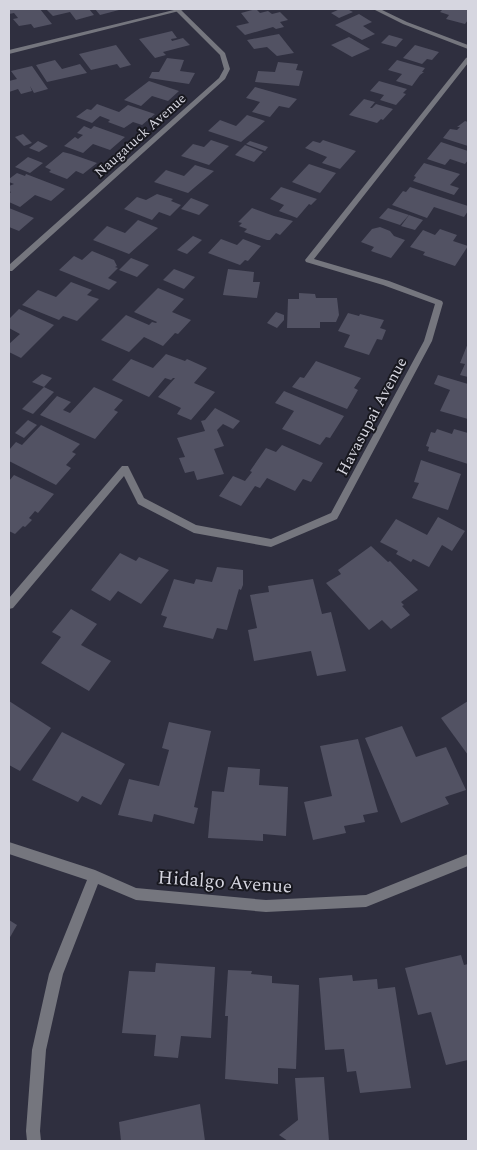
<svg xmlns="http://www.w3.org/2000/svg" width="477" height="1150" font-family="Spectral,serif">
<rect width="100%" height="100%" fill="#2f2f3f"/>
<g fill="#525263">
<path d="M9 9H40L52 24 34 28 31 24 19 26 13 19 18 18 14 13 9 14Z"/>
<path d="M46 9H89L94 15 76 20 70 12 53 16Z"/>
<path d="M95 9H118L119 10 100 15Z"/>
<path d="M256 9 260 13 268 11 272 14 280 12 288 20 280 22 284 27 276 29 273 27 245 35 236 26 249 23 241 13Z"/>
<path d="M340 9H347L353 12 339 18 331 13Z"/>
<path d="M443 9 468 10V20L465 24 446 19 449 15 440 12Z"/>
<path d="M359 14 372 22 363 26 375 34 362 40 335 25Z"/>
<path d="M172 31 177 38 171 39 172 41 183 38 190 45 163 52 166 55 155 58 139 39Z"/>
<path d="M279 34 294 53 277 56 267 47 254 49 247 40Z"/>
<path d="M389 35 403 39 396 47 381 43Z"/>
<path d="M349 37 370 49 352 57 331 45Z"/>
<path d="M116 45 131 65 120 68 117 64 91 70 79 54Z"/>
<path d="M415 45 439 52 432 60 427 59 422 64 403 58Z"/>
<path d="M167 58 184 60 180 71 195 73 189 84 149 78 152 72H159Z"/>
<path d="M55 60 62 69 80 64 87 73 47 82 36 65Z"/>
<path d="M397 60 425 68 422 72H424L420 75 412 86 396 81 402 74 388 70Z"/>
<path d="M278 62 298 64 296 70 303 71 299 86 255 82 258 71 275 72Z"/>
<path d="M32 66 48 89 34 93 30 86 32 91 21 94 18 89 9 92V81L17 79 11 71Z"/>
<path d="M149 81 179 91 168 101 152 96 141 106 124 100Z"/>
<path d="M379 81 407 89 403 93 406 94 396 105 380 100 384 95 370 91Z"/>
<path d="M255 87 297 99 289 108 279 106 270 117 252 112 260 102 246 98Z"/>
<path d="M364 99 375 102 370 108H372L376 104 393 109 383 120 381 119 377 123 349 115Z"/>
<path d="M97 104 119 112 128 105 155 114 142 125 133 122 124 128 108 122 110 120 100 116 92 123 76 117 87 109 91 110Z"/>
<path d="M247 115 265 121 241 142 208 131 220 120 236 126Z"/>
<path d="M465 121 468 122V146L443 138 450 129 457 130 460 127H457Z"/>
<path d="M84 126 91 129 94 126 125 137 110 150 93 144 83 153 64 146 75 137 78 139 83 135 77 133Z"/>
<path d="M23 134 32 143 24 146 15 137Z"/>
<path d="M211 140 229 146 209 165 181 156 193 144 204 147Z"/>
<path d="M323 140 356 151 340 169 322 163 327 157 305 148 313 141 320 143Z"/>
<path d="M38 141 48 146 39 152 29 148Z"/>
<path d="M250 141 268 147 265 151 246 144Z"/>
<path d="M441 142 468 151V160L465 164 450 159 445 165 427 159Z"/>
<path d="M245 145 263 152 254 162 235 155Z"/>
<path d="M63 152 71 154 97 163 83 174 76 171 67 179 49 172 51 170 45 167Z"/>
<path d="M28 157 43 163 30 173 15 167Z"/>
<path d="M424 163 460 174 450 185 459 188 454 195 413 181 416 177 414 176Z"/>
<path d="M309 164 336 173 320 193 292 182Z"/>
<path d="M195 165 214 171 188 193 154 182 166 170 184 176Z"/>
<path d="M17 173 25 176 26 174 65 189 51 201 35 195 20 207 9 202V194L11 192 9 191V186L14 184 9 182V179Z"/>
<path d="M281 187 317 199 311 205 309 204 297 218 279 211 284 205 270 199Z"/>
<path d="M410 187 468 206V211L464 217 434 207 427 218 392 205 403 191 406 192Z"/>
<path d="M157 194 173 199 171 201 181 205 170 216 159 212 152 220 124 209 137 197 146 200Z"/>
<path d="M191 198 209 205 199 215 181 209Z"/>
<path d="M9 208 34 218 19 231 9 227Z"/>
<path d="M252 208 274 216 293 221 280 235 276 233 270 240H267L244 232 247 229 239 226 242 223 238 222Z"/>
<path d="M388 208 409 215 400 225 379 218Z"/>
<path d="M409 215 423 220 415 230 401 226Z"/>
<path d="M138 220 158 228 129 254 93 240 107 226 125 233Z"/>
<path d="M380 227 390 231 394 236 405 240 391 258 371 251 374 247 361 242 372 229Z"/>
<path d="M440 229 457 235 453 241 468 246 455 266 423 255 425 252 410 247 423 230 435 235Z"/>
<path d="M193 236 202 240 187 254 177 250Z"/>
<path d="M221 239 237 245 243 239 261 246 248 261 245 260 240 265 208 253Z"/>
<path d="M92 251 114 260 117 266 115 267 118 268 108 278 117 282 109 290 59 270 74 256 82 260Z"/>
<path d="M131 258 149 265 137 277 119 270Z"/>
<path d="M174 269 195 277 184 289 163 280Z"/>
<path d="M228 269 254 272 253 282H260L257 298 223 295Z"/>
<path d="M71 282 92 290 87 295 99 299 77 321 63 316 59 320 22 305 38 290 56 297Z"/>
<path d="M158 288 184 299 172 312 191 320 178 334 175 333 163 346 144 337 129 352 101 340 126 315 149 325 152 322 156 323 157 322 134 312Z"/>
<path d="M299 293 315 294 316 298H337L339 315 336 322H320V328H287L288 299H299Z"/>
<path d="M19 309 54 325 21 358 9 352V344L20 334 9 328V319Z"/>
<path d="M276 312 284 315V320L277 328 267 323Z"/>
<path d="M348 313 359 316 360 314 384 320 380 328 386 330 382 340 377 339 369 355 344 347 350 335 338 331Z"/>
<path d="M468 343V377L460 375 465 364 460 363Z"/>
<path d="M166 354 185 361 187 359 207 368 194 383 215 392 191 420 177 414 181 408 158 397 175 378H173L171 380 165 378 149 397 112 380 131 359 153 368Z"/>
<path d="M316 361 361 378 354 388 358 390 347 409 292 387 300 377 304 378Z"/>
<path d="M42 374 52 378 44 387 32 382Z"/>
<path d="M438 375 468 384V419L440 411 450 390 434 384Z"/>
<path d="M44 387 54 392 33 414 22 409Z"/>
<path d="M94 387 123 400 114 410 118 412 95 439 40 415 57 396 71 402 63 410 70 413Z"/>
<path d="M284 391 344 416 330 438 326 437 320 445 282 429 294 411 275 403Z"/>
<path d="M215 408 240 421 233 429 223 424 217 430 224 446 214 449 224 474 197 480 194 471 185 473 179 458 185 457 177 438 205 431 201 421 205 420Z"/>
<path d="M28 420 37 425 24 438 15 433Z"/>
<path d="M41 425 80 444 72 452 76 454 66 465 71 468 56 485 9 461V450L16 442 22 445Z"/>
<path d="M437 429 452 434 454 429 468 433V464L428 451 429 447 426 446 431 432 435 433Z"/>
<path d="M282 445 323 463 311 482 303 479 295 491 267 478 260 488 255 486 241 506 219 496 233 476 245 481 252 472 250 471 266 448 276 452Z"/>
<path d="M421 460 461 474 448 510 412 498 419 483 414 482Z"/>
<path d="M14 475 54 494 38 513 35 511 29 518 32 520 25 527 23 526 15 534 9 531V481Z"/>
<path d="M438 517 465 531 452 551 442 545 429 567 413 559 411 562 396 554 398 551 380 542 396 519 427 535Z"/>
<path d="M371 546 388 562 390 561 418 590 401 602 404 605 402 606 410 615 391 629 382 620 369 630 326 583 341 574 338 570Z"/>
<path d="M120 553 136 561 139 557 169 570 141 604 118 591 110 601 91 590Z"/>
<path d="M217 567 243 570V585L241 590 239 589 227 630 217 628 213 639 163 627 167 617 161 615 174 579 194 584 196 579 212 582Z"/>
<path d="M313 579 322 614 331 612 346 671 317 676 311 651 254 661 248 630 257 628 250 595 269 592 268 586Z"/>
<path d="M71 609 97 624 81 645 111 661 89 691 41 663 61 637 52 632Z"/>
<path d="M9 701 51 728 20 771 9 765Z"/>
<path d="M468 701V755L441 718Z"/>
<path d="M169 722 211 731 194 807 198 808 194 824 154 814 152 822 118 815 129 779 159 786 169 750 162 748Z"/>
<path d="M402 726 416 757 446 747 466 790 445 797 449 804 401 823 365 738Z"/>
<path d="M62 732 125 764 101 805 82 796 78 802 32 780Z"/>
<path d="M358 739 378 812 363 815 365 822 344 826 346 833 313 840 304 802 332 796 320 746Z"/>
<path d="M228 767 260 769 259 785 288 787 286 836 263 834V841L208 838 212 791 224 792Z"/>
<path d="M9 920 17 925 9 939Z"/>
<path d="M461 955 464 965 468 964V1060L446 1065 431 1012 418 1015 405 968Z"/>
<path d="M156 963 215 967 211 1038 181 1036 178 1058 154 1056 156 1035 122 1033 129 971 155 972Z"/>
<path d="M228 970 252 971 251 974 272 976V983L299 985 296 1069 278 1068V1084L225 1079 228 1016H225Z"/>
<path d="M352 975 353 981 377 979 378 989 395 987 411 1088 360 1093 356 1071 347 1072 344 1049 325 1050 319 978Z"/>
<path d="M324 1077 329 1141H288L279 1135 298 1120 295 1078Z"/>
<path d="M200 1104 205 1141H121L119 1122Z"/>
</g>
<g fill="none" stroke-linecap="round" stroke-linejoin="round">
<g fill="#75767e" fill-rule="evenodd">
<path d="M176 9H180L225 53 230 69 225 79 12 271H9V265L219 78 224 69 220 55 176 11Z"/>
<path d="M373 9H380L407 22 468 45V49L403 24Z"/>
<path d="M468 57V63L314 259 389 281 442 301 443 303 432 341 337 519 271 547 194 533 138 504 124 476 13 608 9 609V598L122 466H128L144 498 196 525 271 539 331 513 424 341 435 304 383 285 306 262 305 260 466 58Z"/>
<path d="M9 842 95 870 136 888 266 900 366 895 468 854V866L366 907 266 912 136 900 98 884 63 974 46 1050 40 1131 41 1141H27L26 1131 32 1050 49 974 87 880 9 854Z"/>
</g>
<path fill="#75767e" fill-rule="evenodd" d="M178 9H187L9 54V50Z"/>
</g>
<g text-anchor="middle" stroke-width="4" stroke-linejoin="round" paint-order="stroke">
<g font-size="14" fill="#d6d6e0" stroke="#18181f">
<text transform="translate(140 135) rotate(-42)" y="5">Naugatuck Avenue</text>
</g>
<g font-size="16" fill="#d6d6e0" stroke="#18181f">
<text transform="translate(371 416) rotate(-62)" y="6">Havasupai Avenue</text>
</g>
<g font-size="19" fill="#d6d6e0" stroke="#18181f">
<text transform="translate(225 881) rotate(4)" y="7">Hidalgo Avenue</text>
</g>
</g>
<rect width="477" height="1150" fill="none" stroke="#d6d6e0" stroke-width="20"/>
</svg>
